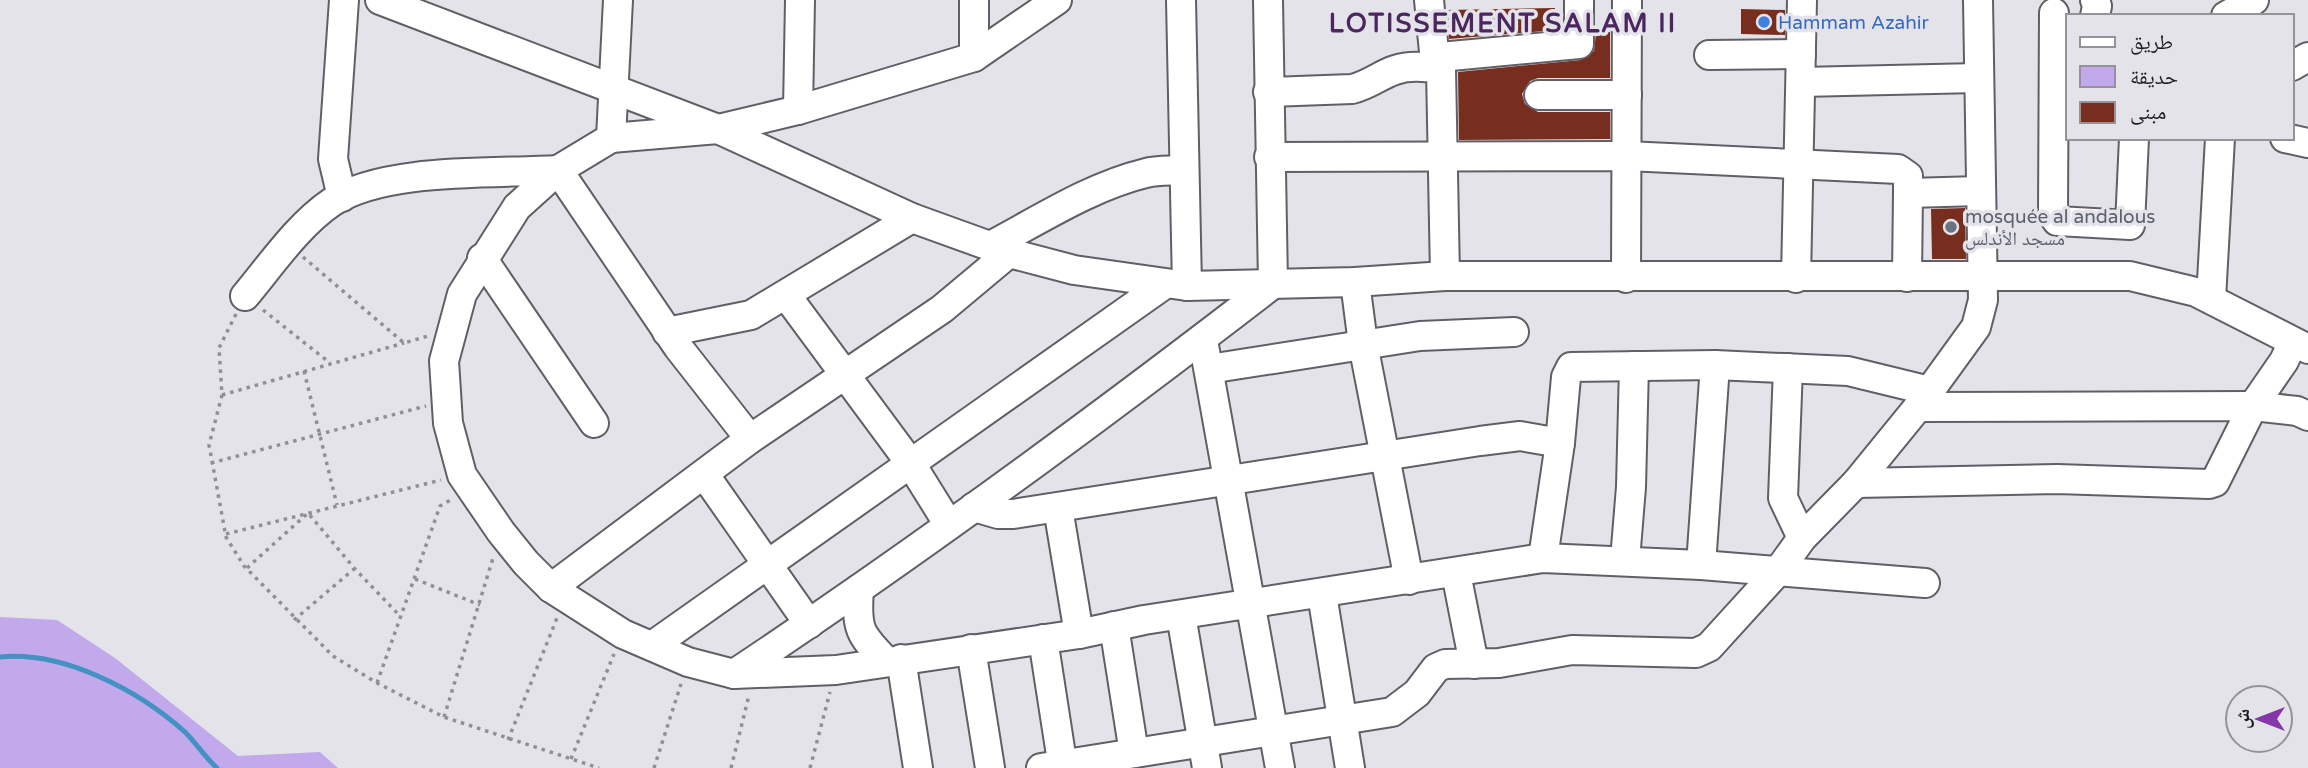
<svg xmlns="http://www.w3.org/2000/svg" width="2308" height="768" font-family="'Varela Round','Noto Naskh Arabic',sans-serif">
<rect width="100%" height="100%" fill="#e5e3ea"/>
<path fill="#c1a9ec" d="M0 617 57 620 115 658 238 756 320 752 338 768H0Z"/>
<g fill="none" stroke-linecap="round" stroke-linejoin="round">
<path stroke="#4492c2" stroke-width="5" d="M0 657C64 651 138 690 185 732 196 743 205 757 217 768"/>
</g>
<g fill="#772e1f">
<path d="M1555 8V30L1449 39 1447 10Z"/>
<path d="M1741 9 1785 10V35L1741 34Z"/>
<path d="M1610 32V78H1538L1530 81 1522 94 1525 104 1538 112H1610V139L1459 140 1458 72 1581 60 1594 51 1596 33Z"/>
<path d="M1965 208 1966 259H1932L1931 209Z"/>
</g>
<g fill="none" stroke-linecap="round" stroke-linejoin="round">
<g stroke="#615f65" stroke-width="32">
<g id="minor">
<path d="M380 0 718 129 912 218 1009 253 1074 270 1187 286 1355 282 1445 276H2130L2196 292 2308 349"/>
<path d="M618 0 611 138 558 170 517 207 462 294 444 361 448 423 462 475 501 532 526 563 551 588 623 634 688 662 734 674 836 670 1079 634 1144 620 1543 558 1701 565 1925 583"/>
<path d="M974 0V57"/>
<path d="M1181 0 1187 286"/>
<path d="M1429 0 1434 52 1440 57 1441 69 1445 276"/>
<path d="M2054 13 2053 215 2057 221 2130 225 2134 138"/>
<path d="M2095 16 2097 6 2095 0"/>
<path d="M2226 16 2254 0"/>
<path d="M1709 55 1801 54"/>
<path d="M1440 57 1579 44V0"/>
<path d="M2292 66 2308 57"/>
<path d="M1801 82 1978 78"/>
<path d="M1268 92 1352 89C1369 85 1380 75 1395 70 1410 65 1425 67 1441 69"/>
<path d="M1539 95H1627"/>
<path d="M798 110 800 0"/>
<path d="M611 138 718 129 798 110 974 57 1057 0"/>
<path d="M2285 138 2308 143"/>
<path d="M1269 157 1627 156 1898 169 1908 176V193L1980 191"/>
<path d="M342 197 333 159 344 0"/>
<path d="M992 245C1041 219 1092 186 1146 173 1157 170 1171 171 1184 170"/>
<path d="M482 258 594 423"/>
<path d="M1907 277 1908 193"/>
<path d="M1626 278 1627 0"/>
<path d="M1796 278 1802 0"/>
<path d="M1355 282 1363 344 1409 580"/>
<path d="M786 295 911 464 949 525"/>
<path d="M245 296C271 265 298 225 332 202 385 167 495 174 558 170L678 347 750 439"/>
<path d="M2211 299 2220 138"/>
<path d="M667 332 751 315 912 218"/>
<path d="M1203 340 1280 768"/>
<path d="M1788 368 1783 498 1802 538"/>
<path d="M1209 369 1420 336 1514 332"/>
<path d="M1918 407 2253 406 2297 411 2308 416"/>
<path d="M704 474 809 624"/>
<path d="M1856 483 2057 479 2209 484 2215 482 2253 406 2284 361 2293 342"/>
<path d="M974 507 998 514H1013L1480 441 1520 436 1560 443"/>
<path d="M1058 508 1079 634"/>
<path d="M1543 558 1560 443 1566 377 1571 367 1715 365 1848 371 1930 391"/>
<path d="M1625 560 1631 487 1634 366"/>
<path d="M1701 565 1715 365"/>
<path d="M1456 573 1474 664"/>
<path d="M551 588 750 439 942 309 1009 253"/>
<path d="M859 589C856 629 859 634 887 662"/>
<path d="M1322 594 1350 768"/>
<path d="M1181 615 1207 768"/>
<path d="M1114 626 1134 753"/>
<path d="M1043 639 1063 768"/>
<path d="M652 646 1165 284"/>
<path d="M971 649 990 768"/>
<path d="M901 659 918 768"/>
<path d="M734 674C919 551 1098 419 1273 284L1268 0"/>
<path d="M1041 768 1392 712 1417 693 1436 668 1445 664 1499 663 1572 650 1696 653 1709 647 1779 570 1802 538 1856 483 1918 407 1976 327 1983 300 1978 0"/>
</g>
</g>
<g stroke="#918f95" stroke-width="3.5" stroke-dasharray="3.5 5" stroke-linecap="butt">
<path d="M303 257 404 343 428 336"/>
<path d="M263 310 330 363"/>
<path d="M236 314 219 348 222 395 209 445 226 537 244 566 333 656 377 683 444 717 599 768"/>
<path d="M304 371 337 505"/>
<path d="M222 395 404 343"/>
<path d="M211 463 426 406"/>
<path d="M226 534 441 480"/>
<path d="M247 568 308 513 355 569 401 617"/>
<path d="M415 579 480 605"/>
<path d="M294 620 354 569"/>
<path d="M377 683 440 506 452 499"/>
<path d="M444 717 493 558"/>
<path d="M508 740 557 618"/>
<path d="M571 759 614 654"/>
<path d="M654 768 681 684"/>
<path d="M731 768 749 695"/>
<path d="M810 768 830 692"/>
</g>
<use href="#minor" stroke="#fff" stroke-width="28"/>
</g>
<circle fill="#3f7fe0" stroke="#e5e3ea" stroke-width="2.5" cx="1764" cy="22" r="7"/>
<circle fill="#6b7280" stroke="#e5e3ea" stroke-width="2.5" cx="1951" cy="227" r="7"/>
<g text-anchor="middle" stroke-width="7" stroke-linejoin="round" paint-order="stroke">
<g font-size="19" fill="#366cbe" stroke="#e5e3ea" text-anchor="start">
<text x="1778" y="29">Hammam Azahir</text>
</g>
<g font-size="19" fill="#5b616d" stroke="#e5e3ea" text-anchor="start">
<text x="1965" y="223">mosquée al andalous<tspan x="1965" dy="22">مسجد الأندلس</tspan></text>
</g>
<g font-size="26" font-weight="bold" letter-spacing="2" fill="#4c275f" stroke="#e5e3ea">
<text x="1503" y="32">LOTISSEMENT SALAM II</text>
</g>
</g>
<rect x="2066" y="14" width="228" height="126" fill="#e5e3ea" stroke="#959399" stroke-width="2"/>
<rect x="2080" y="37" width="35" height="10" fill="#ffffff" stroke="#959399" stroke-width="2"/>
<text x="2130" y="49" font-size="21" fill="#1d1c1f">طريق</text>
<rect x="2080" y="66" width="35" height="21" fill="#c1a9ec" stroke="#959399" stroke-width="2"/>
<text x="2130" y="84" font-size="21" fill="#1d1c1f">حديقة</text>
<rect x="2080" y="102" width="35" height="21" fill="#772e1f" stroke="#959399" stroke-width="2"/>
<text x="2130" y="119" font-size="21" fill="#1d1c1f">مبنى</text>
<g transform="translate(2259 719) rotate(270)"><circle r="33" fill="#e5e3ea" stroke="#959399" stroke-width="2"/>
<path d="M0-5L12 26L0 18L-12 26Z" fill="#8337a8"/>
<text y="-10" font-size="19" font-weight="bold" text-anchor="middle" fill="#1d1c1f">ش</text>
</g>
</svg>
